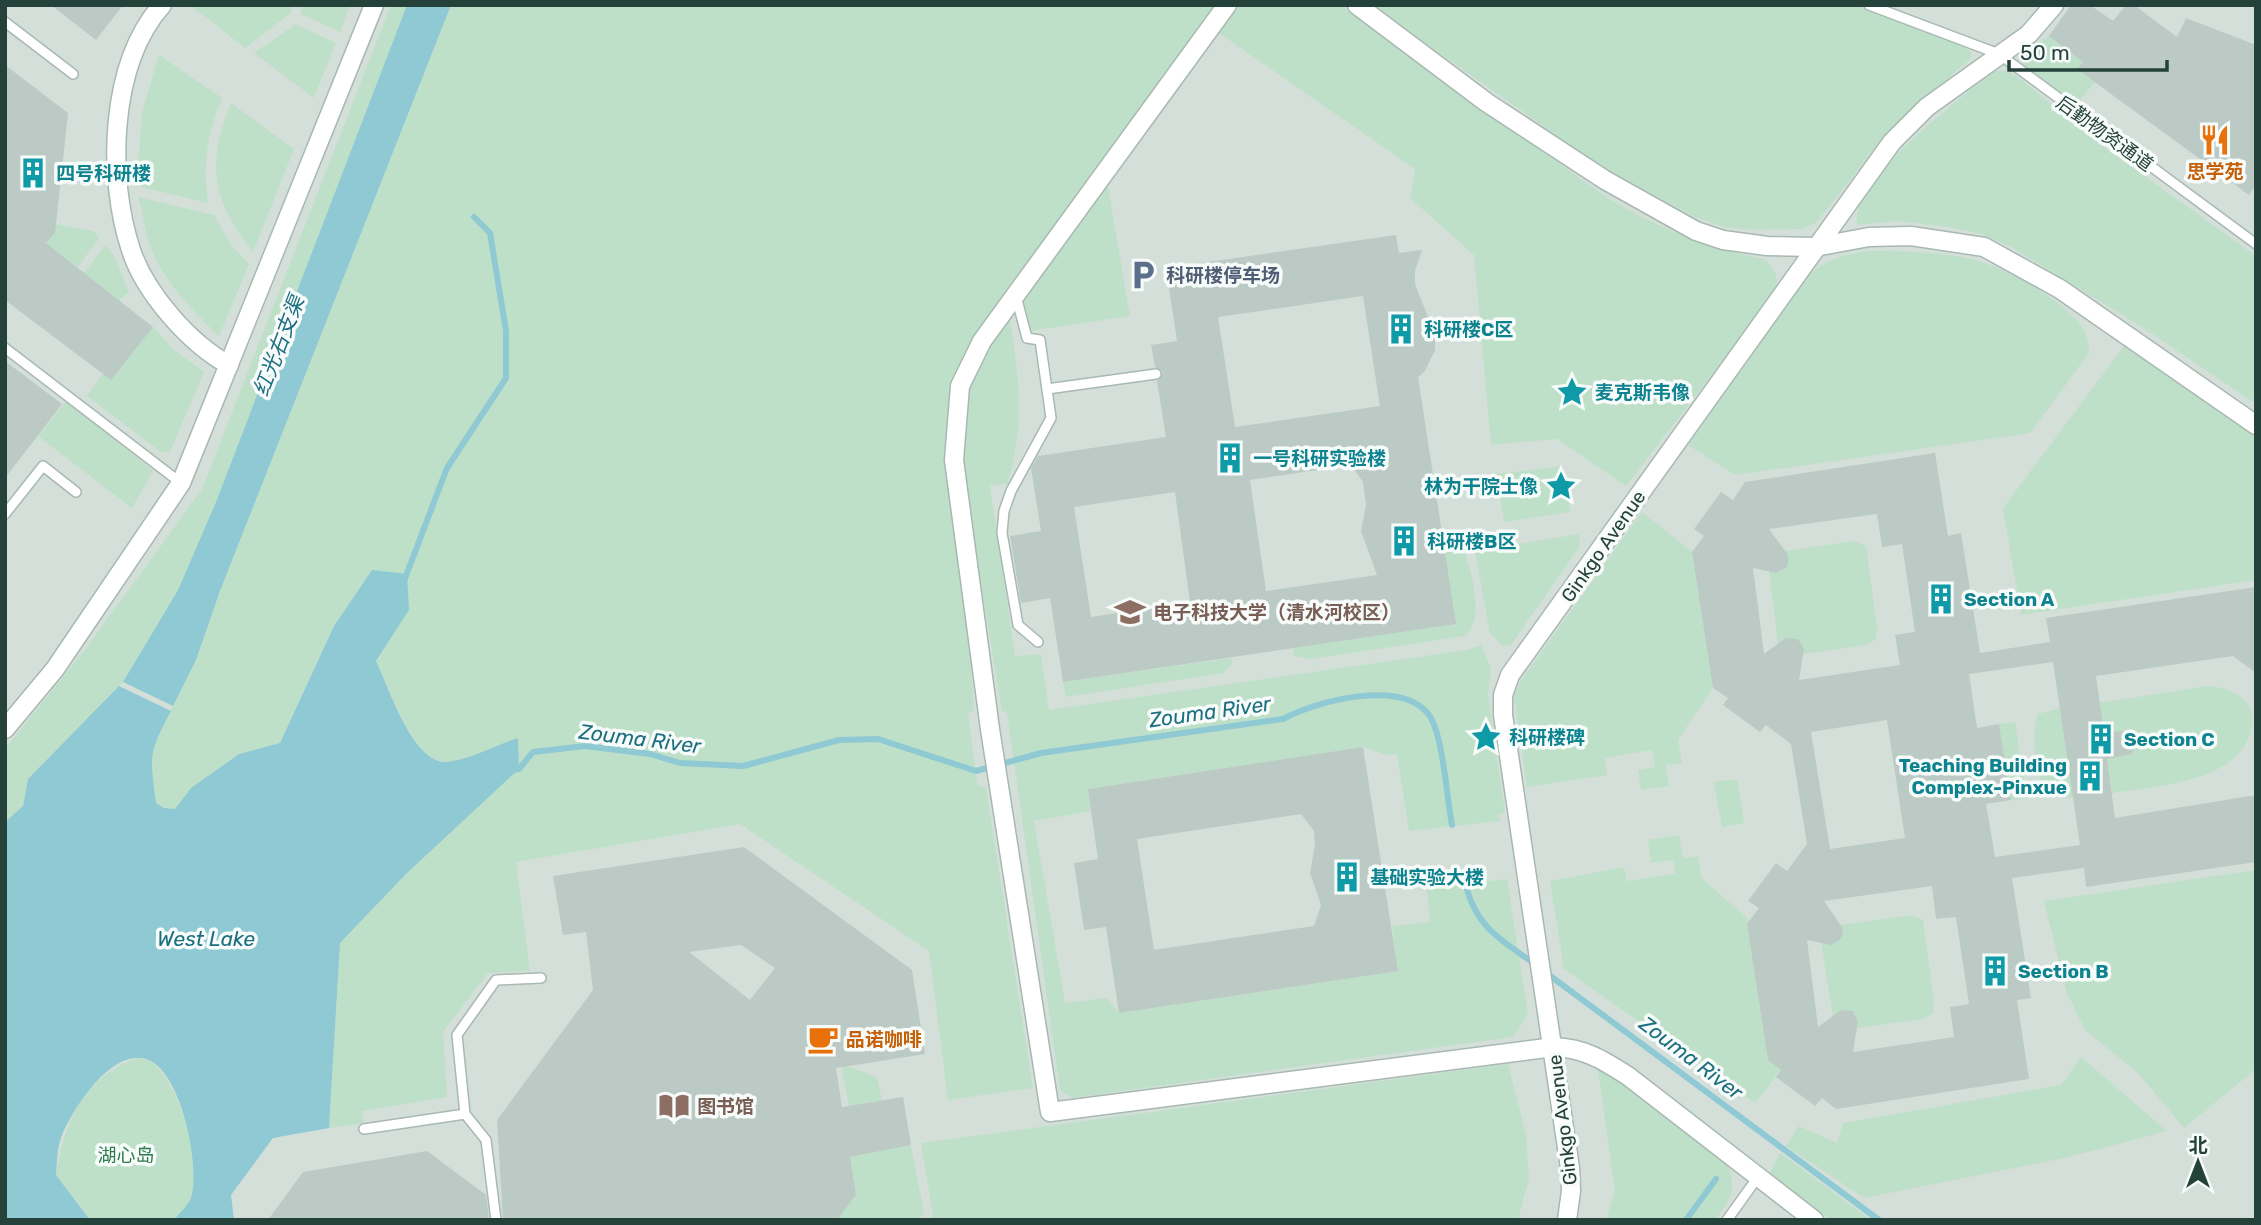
<svg xmlns="http://www.w3.org/2000/svg" width="2261" height="1225" font-family="Rubik,'Noto Sans SC',sans-serif">
<rect width="100%" height="100%" fill="#e6efeb"/>
<rect fill="#d4dfda" x="5" y="5" width="2251" height="1215"/>
<g fill="#bfe0c8">
<path d="M190 5H292L291 13 245 48Z"/>
<path d="M302 5H350L340 32 301 14Z"/>
<path d="M391 5H407L216 502 178 590 123 682 28 779 23 806 5 822V749L84 651 202 489Z"/>
<path d="M451 5H1220L975 338C935 403 948 474 957 546 962 590 967 635 972 679L974 711 968 712 977 784 986 788 1033 1088 948 1100 929 951 740 824 516 862 530 971 488 973 443 1032 447 1097 362 1111 364 1123 329 1128 340 943 405 875 519 769 518 738C498 744 465 762 445 762 412 760 389 688 376 661L409 610 334 626 280 743 239 754 191 788 175 809H164L156 803 151 769 152 746 196 660 220 591Z"/>
<path d="M1240 5H1340L1609 199C1658 228 1708 248 1763 259 1776 268 1777 275 1777 290L1626 486 1557 439 1491 445 1474 255 1410 198 1415 169 1219 33Z"/>
<path d="M1371 5H1857L1964 45 1972 54 1970 59 1890 129 1817 222 1803 229 1757 230 1725 227 1692 216 1593 161Z"/>
<path d="M296 24 336 43 314 98 254 53Z"/>
<path d="M2049 36 2083 62 2078 69 2095 82 2076 105 2026 70 2021 56Z"/>
<path d="M159 55 222 98C207 134 203 163 208 203L137 186 142 113Z"/>
<path d="M1994 71H2007L2017 76 2100 144 2256 256V404L2139 325 2011 247 1981 234 1948 227 1897 221 1857 225C1850 180 1961 98 1994 71Z"/>
<path d="M231 103 294 149 253 252C212 201 206 163 231 103Z"/>
<path d="M1107 181 1130 316 1031 331 1020 301Z"/>
<path d="M138 197 214 215 232 246 249 264 219 336C190 308 160 278 148 240 144 226 143 211 138 197Z"/>
<path d="M55 224 93 231 99 238 78 267 46 243 55 233Z"/>
<path d="M105 245 113 254 129 292 119 300 84 273Z"/>
<path d="M1867 251C1946 251 1989 253 2055 301 2073 315 2090 328 2089 353L2030 433 1735 475 1688 445 1809 275C1827 259 1844 255 1867 251Z"/>
<path d="M1010 321C1020 386 1025 418 1008 483L990 486 1015 656 1041 654 1049 710 1467 650 1481 645 1491 669 1488 695 1505 813H1499L1500 821 1409 831 1397 754 1386 755 1363 747 1088 789 1091 811 1034 821 1065 1003 1106 998 1119 1013 1397 971 1392 926 1430 922 1427 888 1507 879 1528 1015 1513 1037 1072 1098 1060 1090 1007 713 1002 711 961 463 968 390 977 366 1003 322Z"/>
<path d="M153 327 174 350 204 372 170 452 162 453 87 396 103 374 111 380Z"/>
<path d="M2130 338 2256 425V580L2021 615 2003 508Z"/>
<path d="M67 400 153 471 132 508 38 436Z"/>
<path d="M1563 466 1570 512 1504 522 1497 474Z"/>
<path d="M1642 512 1692 552 1713 688 1678 740 1682 763 1666 765 1669 786 1641 790 1638 770 1655 767 1652 750 1605 758 1607 775 1527 787 1514 695 1520 682Z"/>
<path d="M1579 534 1580 546 1511 645 1502 646 1490 633 1475 551Z"/>
<path d="M1855 541 1866 546 1877 627 1876 639 1866 645 1803 654 1798 639 1786 638 1778 645 1769 571 1776 573 1787 567 1788 562 1785 551Z"/>
<path d="M1456 545 1463 548C1471 569 1486 619 1465 636L1311 659 1294 656 1293 648 1455 624 1444 546Z"/>
<path d="M1232 658V664L1224 673 1066 697 1063 682Z"/>
<path d="M2207 686C2225 687 2242 692 2251 710 2261 783 2153 786 2112 793L2107 759 2132 754 2138 740 2129 731 2104 732 2099 703Z"/>
<path d="M2060 708 2073 798 2047 797C2038 776 2029 736 2038 714Z"/>
<path d="M2015 722 2027 798 2011 800 1999 724Z"/>
<path d="M1737 779 1744 823 1722 827 1714 782Z"/>
<path d="M1679 835 1683 858 1698 856 1702 878 1750 921 1747 924 1768 1060 1781 1070 1755 1103 1564 969 1550 881 1624 867 1627 881 1675 874 1673 860 1651 863 1648 840Z"/>
<path d="M2256 870V1069L2184 1128 2138 1073 2085 1030 2067 993 2044 901Z"/>
<path d="M1912 915 1923 920 1934 1001 1933 1013 1923 1019 1857 1028 1858 1021 1853 1011 1841 1010 1833 1017 1821 941 1831 945 1841 939 1840 925Z"/>
<path d="M2081 1057 2167 1131 2069 1157 1864 1198 1786 1146 1799 1126 1837 1143 1843 1123 2061 1085Z"/>
<path d="M136 1058C141 1059 148 1059 152 1062 178 1080 206 1170 191 1198 187 1206 179 1213 174 1220H90L56 1175C64 1121 83 1079 136 1058Z"/>
<path d="M1597 1063 1649 1100 1728 1166C1737 1190 1730 1201 1715 1220H1606L1615 1191Z"/>
<path d="M841 1064 877 1077 882 1100 849 1106Z"/>
<path d="M1508 1064 1526 1135 1529 1178 1518 1220H930L933 1215 921 1143Z"/>
<path d="M911 1145 924 1213 919 1220 838 1218 856 1195 850 1157Z"/>
<path d="M1780 1153 1871 1220H1831L1770 1173Z"/>
</g>
<g fill="#8ec9d4">
<path d="M407 5H451L220 591 196 660 173 706 123 682 178 590 216 502Z"/>
<path d="M372 570 407 574 409 610 376 661C389 688 412 761 445 762 464 762 499 744 518 738L519 769 405 875 340 943 329 1128 273 1138 231 1195 234 1220H174C180 1212 191 1203 192 1194 199 1162 182 1078 151 1061 114 1042 71 1111 61 1138 57 1149 57 1163 56 1175L90 1220H5V822L23 806 28 779 119 686 171 711C148 754 150 756 156 803L164 808 175 809 191 788 239 754 280 743 334 626Z"/>
</g>
<g fill="none" stroke-linecap="round" stroke-linejoin="round">
<g stroke="#8ec9d4" stroke-width="6">
<path d="M404 581 447 468 506 378V331L490 233 474 217"/>
<path d="M512 770 519 769 533 752 585 746 650 754 680 763 743 766 839 740 878 739 976 771 1041 753 1283 719C1316 701 1402 678 1429 715 1443 734 1447 800 1452 825"/>
<path d="M1466 886C1477 929 1502 940 1536 965"/>
<path d="M1545 972 1879 1220"/>
<path d="M1686 1220 1716 1179"/>
</g>
</g>
<g fill="#bbcac4" fill-rule="evenodd">
<path d="M51 5H123L96 40Z"/>
<path d="M2071 5H2090L2113 21 2126 5H2134L2177 37 2186 18 2256 45V185L2249 195 2077 69 2083 62 2049 36Z"/>
<path d="M5 65 68 113 55 233 46 243 153 327 111 380 5 300Z"/>
<path d="M1396 235 1399 253 1422 250 1415 271V284L1435 335V350L1425 371 1418 377 1456 624 1063 682 1050 598 1021 603 1010 536 1041 531 1031 468 1038 456 1166 437 1157 381 1163 372 1155 367 1151 345 1177 341 1166 268ZM1363 296 1380 406 1235 427 1218 317ZM1351 465 1363 482 1366 505 1361 531 1377 575 1266 591 1250 480ZM1175 492 1190 602 1091 617 1074 507Z"/>
<path d="M5 361 62 404 5 478Z"/>
<path d="M1935 453 1948 536 1961 533 1980 653 2050 642 2046 618 2256 587V673L2233 656 2096 676 2104 732 2130 731 2138 740 2132 754 2107 759 2115 818 2256 795V862L2086 887 2084 868 2012 878 2031 998 2017 1000 2029 1079 1836 1109 1822 1098 1815 1106 1776 1077 1781 1070 1768 1060 1747 924 1759 908 1748 901 1776 863 1787 871 1807 844 1791 744 1766 725 1760 732 1723 705 1728 698 1713 688 1692 552 1704 536 1694 529 1721 492 1733 500 1745 482ZM1877 514 1882 547 1902 544 1915 632 1895 635 1900 665 1799 680 1804 649 1798 639 1786 638 1764 654 1753 568 1776 573 1787 567 1788 562V555L1769 529ZM2053 662 2080 845 1995 857 1986 804 2011 800 1999 724 1977 728 1969 674ZM1887 720 1905 838 1830 849 1811 732ZM1932 886 1936 919 1956 917 1969 1004 1950 1007 1954 1037 1853 1052 1858 1021 1853 1011 1841 1010 1818 1027 1807 940 1831 945 1841 939 1843 934 1842 927 1824 901Z"/>
<path d="M1363 747 1398 971 1119 1013 1106 927 1084 930 1074 863 1098 859 1088 789ZM1301 814 1314 831 1315 845 1310 873 1321 905 1314 926 1154 950 1137 839Z"/>
<path d="M744 847 912 970 925 1054 836 1068 842 1107 903 1097 911 1145 850 1157 856 1195 837 1220H503L497 1120 593 990 586 932 563 935 553 876ZM741 945 775 968 750 1000 689 952Z"/>
<path d="M427 1151 486 1195 489 1220H268L303 1172Z"/>
</g>
<g fill="none" stroke-linecap="round" stroke-linejoin="round">
<g stroke="#a8b8b2" stroke-width="12">
<g id="lane">
<path d="M1869 5 1999 54 2256 244"/>
<path d="M5 22 73 74"/>
<path d="M1016 296 1027 338 1040 340 1051 418 1011 491 1004 511 1002 533 1018 625 1038 642"/>
<path d="M5 348 181 483"/>
<path d="M1047 389 1156 374"/>
<path d="M5 514 43 466 76 492"/>
<path d="M364 1129 465 1114"/>
<path d="M496 1220 486 1140 465 1114 457 1035 496 980 541 978"/>
<path d="M1727 1220 1758 1177"/>
</g>
</g>
<g stroke="#a8b8b2" stroke-width="21">
<g id="street">
<path d="M162 5C109 65 107 178 131 250 145 293 190 344 229 365"/>
<path d="M1227 5 982 341 960 386 954 460 990 729 1050 1112 1554 1047C1584 1048 1603 1060 1628 1076L1814 1220"/>
<path d="M1357 5 1486 102 1605 180 1696 231 1723 240 1767 246 1815 247 1869 237 1911 236 1984 247 2060 289 2256 425"/>
<path d="M5 729 55 669 181 483 374 5"/>
<path d="M1567 1220 1571 1191 1570 1168 1503 715V695L1510 675 1892 142 1927 107 2029 34 2054 5"/>
</g>
</g>
<use href="#lane" stroke="#fff" stroke-width="9"/>
<use href="#street" stroke="#fff" stroke-width="18"/>
</g>
<defs>
<g id="restaurant-bare" transform="scale(2.415)"><path d="M-5-6h1v4h1v-4h1v4h1v-4h1v5L-1.5 .5V6h-2V.5L-5-1ZM5-6V6H3V1.5H1.5Q1.5-4 5-6Z" fill="#e8710a" stroke="#f7fbf9" stroke-width="2.5" paint-order="stroke"/></g>
<g id="building-bare" transform="scale(2.415)"><path d="M-4-6H4V6H1V3H-1V6H-4ZM-2.5-4.3h1.7v1.8h-1.7ZM.8-4.3h1.7v1.8H.8ZM-2.5-1h1.7V.8h-1.7ZM.8-1h1.7V.8H.8Z" fill="#0f9aa8" stroke="#f7fbf9" stroke-width="2.5" paint-order="stroke"/></g>
<g id="parking-bare" transform="scale(2.415)"><path d="M-3.5-5.5H1a3.5 3.5 0 0 1 0 7H-1V5.5H-3.5ZM-1-3.4V-.6H.8a1.4 1.4 0 0 0 0-2.8Z" fill="#5c6f8a" stroke="#f7fbf9" stroke-width="2.5" paint-order="stroke"/></g>
<g id="sight-bare" transform="scale(2.415)"><path d="M0-6L1.8-2.2L6-1.7L2.9 1.2L3.7 5.4L0 3.3L-3.7 5.4L-2.9 1.2L-6-1.7L-1.8-2.2Z" fill="#0f9aa8" stroke="#f7fbf9" stroke-width="2.5" paint-order="stroke"/></g>
<g id="university-bare" transform="scale(2.415)"><path d="M0-5L7-2L0 1L-7-2ZM-4 1L0 2.5L4 1V4Q0 6-4 4Z" fill="#8d6e63" stroke="#f7fbf9" stroke-width="2.5" paint-order="stroke"/></g>
<g id="cafe-bare" transform="scale(2.415)"><path d="M-5.5-4.5H6V0H3Q3 3.5 0 3.5H-2.5Q-5.5 3.5-5.5 0ZM3-3.2v2h1.7v-2ZM-6 4.5H4V6H-6Z" fill="#e8710a" stroke="#f7fbf9" stroke-width="2.5" paint-order="stroke"/></g>
<g id="library-bare" transform="scale(2.415)"><path d="M-6-4Q-3-5.5-.7-3.5V5Q-3 3-6 4ZM6-4Q3-5.5 .7-3.5V5Q3 3 6 4Z" fill="#8d6e63" stroke="#f7fbf9" stroke-width="2.5" paint-order="stroke"/></g>
</defs>
<g fill-rule="evenodd">
<use href="#restaurant-bare" x="2215" y="140"/>
<use href="#building-bare" x="33" y="173"/>
<use href="#parking-bare" x="1143" y="275"/>
<use href="#building-bare" x="1401" y="329"/>
<use href="#sight-bare" x="1572" y="392"/>
<use href="#building-bare" x="1230" y="458"/>
<use href="#sight-bare" x="1561" y="486"/>
<use href="#building-bare" x="1404" y="541"/>
<use href="#building-bare" x="1941" y="599"/>
<use href="#university-bare" x="1130" y="612"/>
<use href="#sight-bare" x="1486" y="737"/>
<use href="#building-bare" x="2101" y="739"/>
<use href="#building-bare" x="2090" y="776"/>
<use href="#building-bare" x="1347" y="877"/>
<use href="#building-bare" x="1995" y="971"/>
<use href="#cafe-bare" x="823" y="1039"/>
<use href="#library-bare" x="674" y="1106"/>
</g>
<g text-anchor="middle" stroke-width="7" stroke-linejoin="round" paint-order="stroke">
<g font-size="19" fill="#24423a" stroke="#f7fbf9">
<text transform="translate(2105 133) rotate(36)" y="7">后勤物资通道</text>
<text transform="translate(1603 546) rotate(-55)" y="7">Ginkgo Avenue</text>
<text transform="translate(1562 1120) rotate(-97)" y="7">Ginkgo Avenue</text>
</g>
<g font-size="19" font-weight="bold" fill="#c56008" stroke="#f7fbf9">
<text x="2215" y="178">思学苑</text>
<text x="846" y="1046" text-anchor="start">品诺咖啡</text>
</g>
<g font-size="19" font-weight="bold" fill="#0d838f" stroke="#f7fbf9" text-anchor="start">
<text x="56" y="180">四号科研楼</text>
<text x="1424" y="336">科研楼C区</text>
<text x="1595" y="399">麦克斯韦像</text>
<text x="1253" y="465">一号科研实验楼</text>
<text x="1538" y="493" text-anchor="end">林为干院士像</text>
<text x="1427" y="548">科研楼B区</text>
<text x="1964" y="606">Section A</text>
<text x="1509" y="744">科研楼碑</text>
<text x="2124" y="746">Section C</text>
<text x="2067" y="772" text-anchor="end">Teaching Building<tspan x="2067" dy="22">Complex-Pinxue</tspan></text>
<text x="1370" y="884">基础实验大楼</text>
<text x="2018" y="978">Section B</text>
</g>
<g font-size="19" font-weight="bold" fill="#4e5e75" stroke="#f7fbf9" text-anchor="start">
<text x="1166" y="282">科研楼停车场</text>
</g>
<g font-size="19" font-weight="bold" fill="#785e54" stroke="#f7fbf9" text-anchor="start">
<text x="1153" y="619">电子科技大学（清水河校区）</text>
<text x="697" y="1113">图书馆</text>
</g>
<g font-size="19" fill="#2d7a4b" stroke="#f7fbf9">
<text x="126" y="1162">湖心岛</text>
</g>
<g font-size="21" font-style="italic" fill="#1c6f80" stroke="#f7fbf9">
<text transform="translate(279 346) rotate(-69)" y="7">红光右支渠</text>
<text transform="translate(1210 712) rotate(-8)" y="7">Zouma River</text>
<text transform="translate(640 739) rotate(7)" y="7">Zouma River</text>
<text x="206" y="946">West Lake</text>
<text transform="translate(1691 1058) rotate(37)" y="7">Zouma River</text>
</g>
</g>
<rect width="2261" height="1225" fill="none" stroke="#24423a" stroke-width="14"/>
<g transform="translate(2198 1162)" stroke="#f7fbf9" stroke-width="5" paint-order="stroke">
<path d="M0-5L12 26L0 18L-12 26Z" fill="#24423a"/>
<text y="-10" font-size="19" font-weight="bold" text-anchor="middle" fill="#24423a">北</text>
</g>
<path d="M2009 60v10h158v-10" fill="none" stroke="#24423a" stroke-width="3.5"/>
<text x="2020" y="60" font-size="21" fill="#24423a" stroke="#f7fbf9" stroke-width="5" paint-order="stroke">50 m</text>
</svg>
